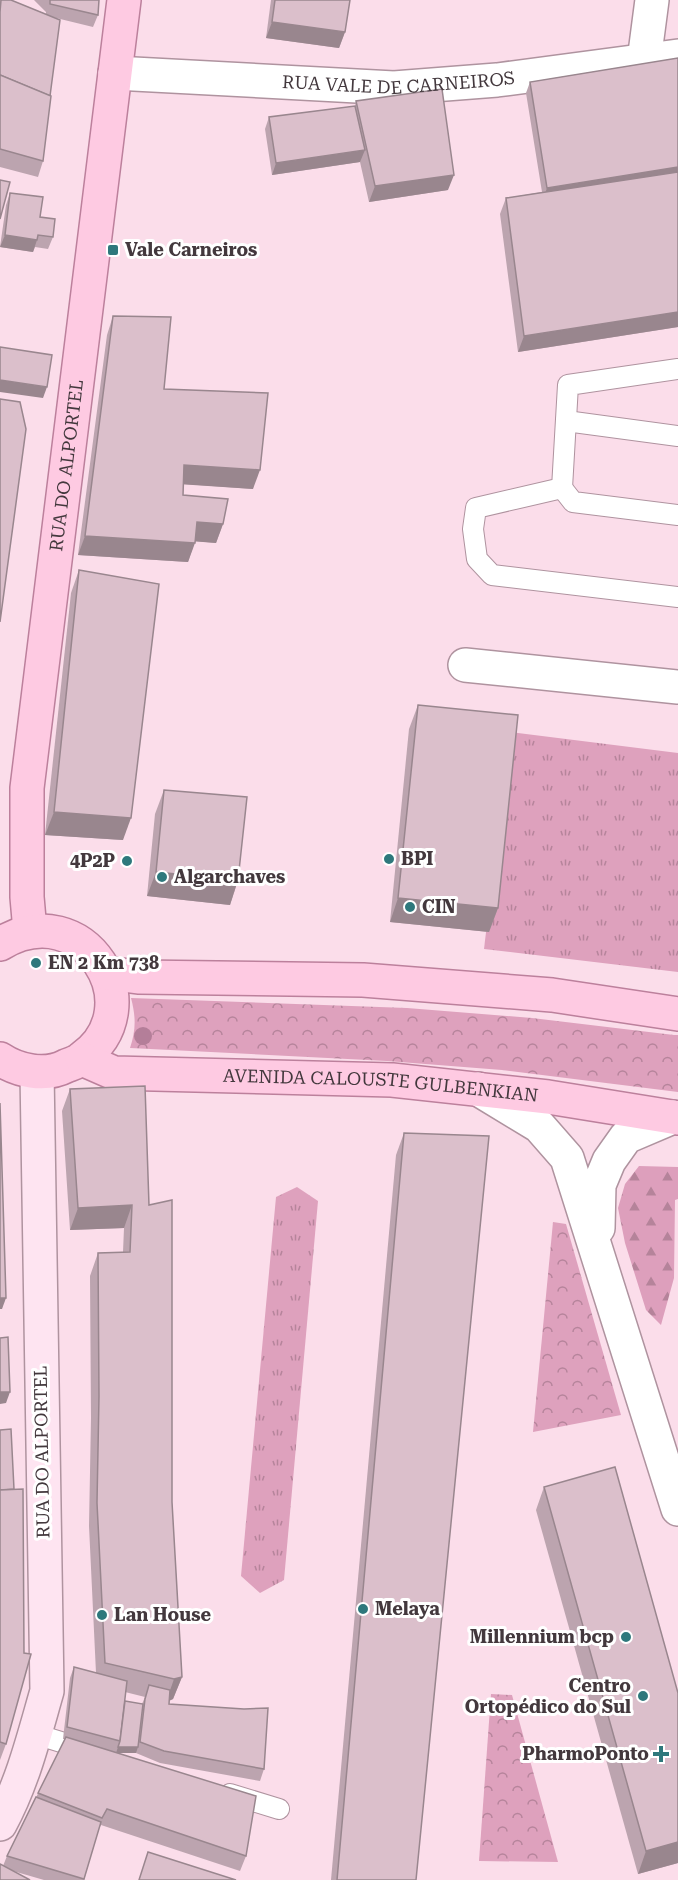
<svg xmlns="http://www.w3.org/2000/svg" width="678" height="1880" font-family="'Roboto Serif',serif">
<defs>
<pattern id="grass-tufts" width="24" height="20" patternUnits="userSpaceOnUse" patternTransform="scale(1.5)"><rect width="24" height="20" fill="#dea1bd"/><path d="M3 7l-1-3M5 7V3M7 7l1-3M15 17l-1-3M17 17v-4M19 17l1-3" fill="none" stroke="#b6849b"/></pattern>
<pattern id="forest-firs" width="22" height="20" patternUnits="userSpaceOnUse" patternTransform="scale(1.5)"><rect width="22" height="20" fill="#dd9fbc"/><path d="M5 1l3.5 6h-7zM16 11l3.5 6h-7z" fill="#b5839a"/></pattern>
<pattern id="park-crowns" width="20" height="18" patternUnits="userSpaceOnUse" patternTransform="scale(1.5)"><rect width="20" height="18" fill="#dea1bd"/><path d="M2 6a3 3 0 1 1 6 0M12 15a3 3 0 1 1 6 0" fill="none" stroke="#b6849b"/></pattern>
</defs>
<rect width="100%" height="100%" fill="#fbddea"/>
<g fill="url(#grass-tufts)">
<path d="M510 732 678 753V972L484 949Z"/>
<path d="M297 1187 318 1201 284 1580 260 1593 241 1576 276 1197Z"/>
</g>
<path fill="url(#forest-firs)" d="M639 1166 678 1167V1199L675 1200 674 1278 661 1325 646 1310 625 1243 618 1208 625 1184Z"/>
<g fill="url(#park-crowns)">
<path d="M131 998 407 1008 532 1018 674 1035H678V1092L502 1070 387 1061 130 1048C136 1030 136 1017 131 998Z"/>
<path d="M553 1222 566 1224 621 1415 533 1432Z"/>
<path d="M491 1694 512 1695 558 1862 479 1861Z"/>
</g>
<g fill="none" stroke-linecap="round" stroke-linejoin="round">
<g stroke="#af939f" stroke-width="22">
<g id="lane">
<path d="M678 369 568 385 562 488 476 508 473 529 477 559 492 575 678 597"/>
<path d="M566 421 678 436"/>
<path d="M562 488 573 502 678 515"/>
<path d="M35 1734 87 1750"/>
<path d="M230 1794 279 1809"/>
</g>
</g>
<g stroke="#af939f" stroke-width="36">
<g id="street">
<path d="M644 61 652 0"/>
<path id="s1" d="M115 73 394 88 497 80 678 56"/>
<path d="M465 665 678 687"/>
<path d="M478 1089 539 1126 567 1158 678 1509"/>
<path d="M598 1228 599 1185 609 1161 626 1137 673 1117"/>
</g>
</g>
<g stroke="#af939f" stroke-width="36">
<path id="secondary" d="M0 1824C23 1782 34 1736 47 1691L37 1072"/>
</g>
<g stroke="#bc809c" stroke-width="36">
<g id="primary">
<path id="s2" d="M30 931 27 897V788L124 0"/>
<path d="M0 944C84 893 154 1007 82 1058 78 1062 71 1064 66 1066 45 1077 18 1071 0 1059"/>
<path d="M107 973 138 977 363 980 552 995 678 1014"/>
<path id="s3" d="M82 1059 114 1073 392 1080 548 1097 678 1118"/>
</g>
</g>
<use href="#lane" stroke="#fff" stroke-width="20"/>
<use href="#street" stroke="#fff" stroke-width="33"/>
<use href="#secondary" stroke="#fee4f1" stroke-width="33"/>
<use href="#primary" stroke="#fecae2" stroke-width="33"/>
</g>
<circle fill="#b47e99" cx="143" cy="1036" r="9"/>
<g fill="#bca4af" fill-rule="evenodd">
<path d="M0 0H11L46 14V12L34 0H99L98 15 93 27 52 17 50 96 43 161 38 177 0 167Z"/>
<path d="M271 0H350L345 32 339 48 266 38Z"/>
<path d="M678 58V327L518 352 500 214 506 198 542 192 526 93 530 82Z"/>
<path d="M356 101 448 190 369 202 360 162 272 175 265 129 269 117 355 106Z"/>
<path d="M10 193 40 217 53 237 48 249 35 247 33 252 0 247 6 205Z"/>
<path d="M113 316 164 389 253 489 184 484 183 495 223 524 216 543 195 541 188 562 78 555 107 335Z"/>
<path d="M79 570 123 840 45 835 71 593Z"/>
<path d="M418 705 498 908 489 932 390 922 409 729Z"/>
<path d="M164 790 238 880 230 905 147 896 155 814Z"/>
<path d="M70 1089 149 1205 172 1502 182 1677 173 1699 169 1701V1704L264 1769 260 1781 160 1763 136 1753H118L246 1856 240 1871 101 1825 98 1830 84 1880H44L13 1871 3 1866 7 1856 65 1739H63L70 1678 74 1667 96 1673 89 1526 91 1418 90 1276 98 1253 123 1252 124 1228 70 1230 62 1111ZM125 1692 145 1697 142 1704 125 1701Z"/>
<path d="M404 1133 416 1880H331L396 1155Z"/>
<path d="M0 1430 6 1744 0 1760Z"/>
<path d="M544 1487 678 1863 638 1874 536 1510Z"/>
</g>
<g fill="#99868e">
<path d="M272 22 345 32 339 48 266 38Z"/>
<path d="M365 150 360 162 272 175 276 163Z"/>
<path d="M678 167V178L543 199 547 188Z"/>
<path d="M454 175 448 190 369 202 375 186Z"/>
<path d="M5 235 37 240 33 252 0 247Z"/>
<path d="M678 312V327L518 352 524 336Z"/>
<path d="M0 380 47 387 43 398 0 392Z"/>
<path d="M184 465 260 470 253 489 178 484Z"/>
<path d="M197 522 223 524 216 543 190 541Z"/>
<path d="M85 536 195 543 188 562 78 555Z"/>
<path d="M54 812 131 818 123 840 45 835Z"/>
<path d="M156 872 238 880 230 905 147 896Z"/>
<path d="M398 898 498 908 489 932 390 922Z"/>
<path d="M132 1205 124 1228 70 1230 78 1208Z"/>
<path d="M0 1298H6L2 1309H0Z"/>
<path d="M0 1392H10L6 1403 0 1404Z"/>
<path d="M182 1677 173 1699 166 1702 174 1679Z"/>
<path d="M118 1747H138L136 1753H116Z"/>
<path d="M678 1842V1863L638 1874 646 1851Z"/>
</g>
<g fill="#dbbfcb" stroke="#99868e" stroke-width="1.5">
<path d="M1 0H11L60 20 50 96 0 75V12Z"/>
<path d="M50 0H99L98 15 50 4Z"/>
<path d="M275 0H350L345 32 272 22Z"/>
<path d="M678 58V167L547 188 530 82Z"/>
<path d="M0 75 51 96 43 161 0 149Z"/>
<path d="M442 89 454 175 375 186 356 101Z"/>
<path d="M355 106 365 150 276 163 269 117Z"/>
<path d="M678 172V312L524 336 506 198Z"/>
<path d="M0 180 10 182 0 219Z"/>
<path d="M10 193 43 197 40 217 55 219 53 237 38 235 37 240 5 235Z"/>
<path d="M113 316 171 317 164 389 268 393 260 470 184 465 183 495 228 499 223 524 197 522 195 543 85 536Z"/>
<path d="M0 347 52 355 47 387 0 380Z"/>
<path d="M0 399 20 402 26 429 0 622Z"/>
<path d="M79 570 159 584 131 818 54 812Z"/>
<path d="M418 705 518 715 498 908 398 898Z"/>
<path d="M164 790 247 797 238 880 156 872Z"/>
<path d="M145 1086 149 1205 172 1200V1502L182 1677 174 1679 105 1663 97 1503 99 1396 98 1253 130 1252 132 1205 78 1208 70 1089Z"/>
<path d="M0 1103 6 1298H0Z"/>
<path d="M404 1133 489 1136 416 1880H337Z"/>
<path d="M8 1337 10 1392H0V1338Z"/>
<path d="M11 1429 14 1489 0 1490V1430Z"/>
<path d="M615 1467 678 1693V1842L646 1851 544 1487Z"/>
<path d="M23 1489 24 1653 31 1654 6 1744 0 1742V1490Z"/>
<path d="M74 1667 127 1681 120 1741 67 1727Z"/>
<path d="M149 1685 170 1690 169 1704 244 1709 268 1708 264 1769 164 1751 140 1742 145 1699Z"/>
<path d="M125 1701 143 1704 138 1747H118L120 1741Z"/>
<path d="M66 1737 256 1796 246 1856 107 1809 102 1818 38 1793Z"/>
<path d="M36 1797 101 1822 84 1879 7 1856Z"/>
<path d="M148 1852 236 1880H139Z"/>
<path d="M0 1864 30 1880H0Z"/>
</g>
<g fill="#2e787c" stroke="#fff" stroke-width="2">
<rect x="107" y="244" width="12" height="12" rx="3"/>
<circle cx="389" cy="859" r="6"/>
<circle cx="127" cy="861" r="6"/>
<circle cx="162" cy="877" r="6"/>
<circle cx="410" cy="907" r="6"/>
<circle cx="36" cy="963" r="6"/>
<circle cx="363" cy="1609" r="6"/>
<circle cx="102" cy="1615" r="6"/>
<circle cx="626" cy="1637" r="6"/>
<circle cx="643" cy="1696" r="6"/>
<path d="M658 1745h6v6h6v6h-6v6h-6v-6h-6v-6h6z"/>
</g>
<g text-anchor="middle" stroke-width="6" stroke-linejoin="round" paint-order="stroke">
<g font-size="18" fill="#43383d" stroke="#fff">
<text dy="6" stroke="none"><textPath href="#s1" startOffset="284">RUA VALE DE CARNEIROS</textPath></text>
<text dy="6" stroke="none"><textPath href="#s2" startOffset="468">RUA DO ALPORTEL</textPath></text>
<text dy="6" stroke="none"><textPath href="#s3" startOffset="302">AVENIDA CALOUSTE GULBENKIAN</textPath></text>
<text transform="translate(42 1452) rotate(-91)" y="6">RUA DO ALPORTEL</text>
</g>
<g font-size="18" font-weight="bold" fill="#43383d" stroke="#fff" text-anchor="start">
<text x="125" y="256">Vale Carneiros</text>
<text x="401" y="865">BPI</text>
<text x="115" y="867" text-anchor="end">4P2P</text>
<text x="174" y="883">Algarchaves</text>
<text x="422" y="913">CIN</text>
<text x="48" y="969">EN 2 Km 738</text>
<text x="375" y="1615">Melaya</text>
<text x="114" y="1621">Lan House</text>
<text x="614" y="1643" text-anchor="end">Millennium bcp</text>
<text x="631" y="1692" text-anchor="end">Centro<tspan x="631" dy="21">Ortopédico do Sul</tspan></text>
<text x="649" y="1760" text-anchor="end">PharmoPonto</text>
</g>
</g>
</svg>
